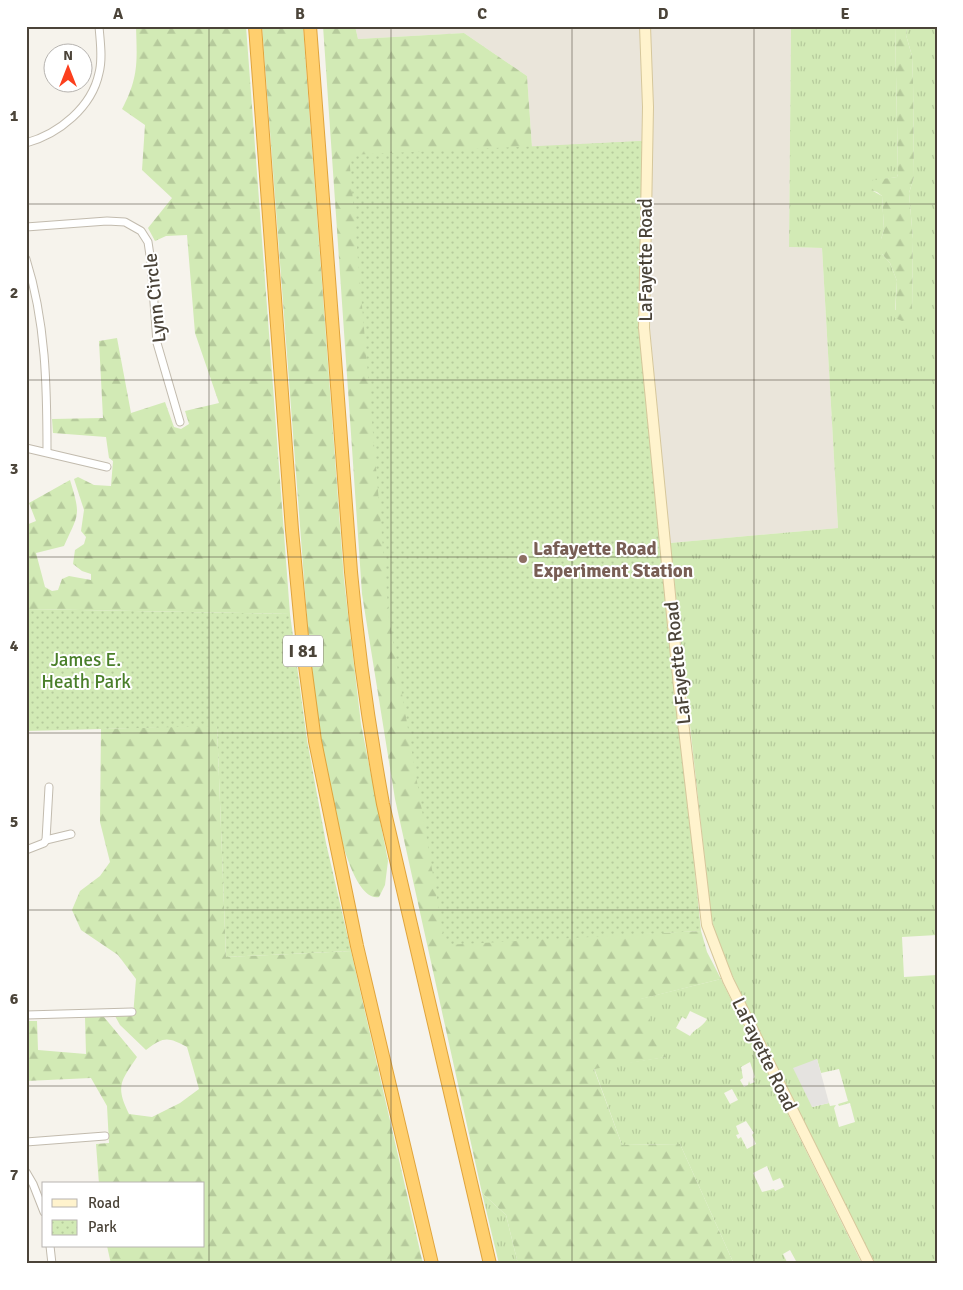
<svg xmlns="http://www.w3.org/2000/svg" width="963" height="1290" font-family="Signika,sans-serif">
<defs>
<pattern id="grass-tufts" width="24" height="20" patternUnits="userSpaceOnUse" patternTransform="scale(1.25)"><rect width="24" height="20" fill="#d2eab5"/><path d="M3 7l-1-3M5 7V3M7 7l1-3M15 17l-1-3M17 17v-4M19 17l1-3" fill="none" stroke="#b6ca9c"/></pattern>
<pattern id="forest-firs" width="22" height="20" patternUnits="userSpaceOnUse" patternTransform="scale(1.25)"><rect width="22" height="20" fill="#d2eab5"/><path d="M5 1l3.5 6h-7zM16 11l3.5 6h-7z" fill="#b6ca9c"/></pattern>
<pattern id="park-dots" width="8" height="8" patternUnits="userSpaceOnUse" patternTransform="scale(1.25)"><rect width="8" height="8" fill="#d2eab5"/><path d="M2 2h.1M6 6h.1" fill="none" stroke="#b6ca9c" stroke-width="1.8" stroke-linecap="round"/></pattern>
</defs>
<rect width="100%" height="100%" fill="#f6f3ec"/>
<g fill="#eae5da">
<path d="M355 26H641L645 82 642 141 532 147 527 76 464 33 358 39Z"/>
<path d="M650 26H791L789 247 822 248 838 528 670 543 648 309 652 90Z"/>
</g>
<g fill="url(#grass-tufts)" fill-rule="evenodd">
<path d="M791 26H895L898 174 897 177 867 182 873 191 882 196 884 230 881 239 882 254 890 263 897 281 895 310 912 312 913 239 909 193 914 177 913 82 912 56 906 35 907 26H937V935L902 937 904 977 937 975V1264H875L737 986 717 941 711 916 670 543 838 528 822 248 789 247ZM817 1059 821 1073 839 1069 848 1101 838 1104 839 1106 850 1103 855 1122 839 1127 834 1108 836 1105 830 1106 829 1103 812 1107Z"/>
<path d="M721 979 862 1264H792L796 1261 790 1250 783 1254 788 1264H734L680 1144 622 1145 594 1068 665 1057 640 999ZM690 1011 707 1019C702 1028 695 1028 690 1036L676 1028 682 1017 686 1019ZM750 1062 755 1077 753 1079 755 1082 750 1084 749 1081 748 1085 744 1087 740 1080 743 1078 741 1067ZM732 1089 738 1100 730 1104 724 1093ZM746 1121 754 1133 752 1135 756 1144 747 1149 741 1137 738 1139 736 1135 739 1134 736 1126ZM767 1166 773 1181 780 1178 784 1187 775 1191 774 1189 762 1192 753 1173Z"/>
<path d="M482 1193 506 1215 518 1264H499Z"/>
</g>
<g fill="url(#forest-firs)">
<path d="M136 26H246L290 614 26 609V525L36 521 29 503 70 480C81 516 79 513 64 546L36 553 45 587 52 591 58 590 62 579 69 576 91 580V574L82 571 73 564 75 550 84 544 86 537 81 531 84 510 74 479 78 477 94 485 111 486 113 461 109 458 106 437 53 433 52 419 103 418 99 341 117 338 131 413 165 402 174 427 181 429 189 424 185 411 219 403 195 333 187 235 166 236 155 241 148 228 172 198 142 170 145 125 122 109C139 77 137 61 136 26Z"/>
<path d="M262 26H303L344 580 361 724 388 861 385 885 379 897C334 905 312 667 308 631Z"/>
<path d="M323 26H355L358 39 464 33 527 76 532 147 642 141 639 299 642 353 632 934 701 931 707 952 721 979 641 999 666 1057 594 1069 622 1145 680 1144 734 1264H518L506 1215 482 1193 395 799 362 594Z"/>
<path d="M895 26H907L906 35 912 56 913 82 914 177 909 193 913 239 912 312 911 319 902 321 895 318 897 281 890 263 882 254 879 245 884 230 882 196 877 192 867 189V181L897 177 898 174Z"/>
<path d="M217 725 226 957 351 951 423 1264H111L107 1246H204V1184H99L96 1144 109 1143 107 1106 91 1078 26 1081V1021H37L38 1050 86 1054 85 1017H104L137 1057C121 1081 115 1086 129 1114L152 1117 180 1103 199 1089 187 1047C168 1037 164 1036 146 1050L120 1025 115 1016H133L136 979 118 955 81 930 72 910 80 891 100 876 110 862 100 822 101 729Z"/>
</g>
<g fill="url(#park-dots)">
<path d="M642 141 639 299 642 353 701 931 445 945 389 618 349 155Z"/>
<path d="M26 609 290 614 307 740 326 843 351 951 226 957 217 726 26 731Z"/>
</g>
<path fill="#e5e3e0" d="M817 1059 829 1103 812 1107 793 1068Z"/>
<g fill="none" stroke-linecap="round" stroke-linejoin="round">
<g stroke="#c2bbae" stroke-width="9">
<g id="street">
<path d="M26 143C59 134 92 107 99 73 103 58 100 41 99 26"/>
<path d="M26 227 107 221 125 222 141 231 148 242 151 262 157 343 180 422"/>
<path d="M26 259C46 322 47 387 47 452"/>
<path d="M26 448 107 467"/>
<path d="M46 840 71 834"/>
<path d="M26 850 44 843 46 840 49 787"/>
<path d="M26 1015 132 1012"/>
<path d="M26 1142 105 1136"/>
<path d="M26 1172 33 1184 44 1212"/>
<path d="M50 1246 52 1264"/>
</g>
</g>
<g stroke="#d6c79b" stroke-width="12">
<path id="secondary" d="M645 26 648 107 644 328 679 687 707 925 728 980 869 1264"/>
</g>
<g stroke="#e0a43c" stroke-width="14">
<g id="highway">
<path d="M255 26 292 530 304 658 315 741 357 946 432 1264"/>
<path d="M310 26 351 572C358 650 369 727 383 804L490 1264"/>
</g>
</g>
<use href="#street" stroke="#fff" stroke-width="7"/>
<use href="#secondary" stroke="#fff3cd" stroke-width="10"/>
<use href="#highway" stroke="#ffcf6e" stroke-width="12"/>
</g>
<path fill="none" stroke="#4b4439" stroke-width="1" stroke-opacity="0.55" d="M209 26V1264M391 26V1264M572 26V1264M754 26V1264M26 204H937M26 380H937M26 557H937M26 733H937M26 910H937M26 1086H937"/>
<circle fill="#8d6e63" stroke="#fff" stroke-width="2" cx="523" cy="559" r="5"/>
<g text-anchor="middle" stroke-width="4" stroke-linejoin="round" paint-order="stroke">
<rect fill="#fff" stroke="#817c74" stroke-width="1" x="283" y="635.5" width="40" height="31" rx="4"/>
<g font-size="18" font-weight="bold" fill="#4b4439">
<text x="303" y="657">I 81</text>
</g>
<g font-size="19" fill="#4b4439" stroke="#fff">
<text transform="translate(645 260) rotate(-90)" y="7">LaFayette Road</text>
<text transform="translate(154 298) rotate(-96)" y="7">Lynn Circle</text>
<text transform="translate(677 663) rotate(-96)" y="7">LaFayette Road</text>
<text transform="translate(765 1054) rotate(64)" y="7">LaFayette Road</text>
</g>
<g font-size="19" font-weight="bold" fill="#785e54" stroke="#fff" text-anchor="start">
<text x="533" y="555">Lafayette Road<tspan x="533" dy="22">Experiment Station</tspan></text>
</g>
<g font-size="19" fill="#4a7f2a" stroke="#fff">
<text x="86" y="666">James E.<tspan x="86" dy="22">Heath Park</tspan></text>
</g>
</g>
<rect width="963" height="1290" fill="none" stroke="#ffffff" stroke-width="55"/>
<rect x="42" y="1182" width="162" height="65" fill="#ffffff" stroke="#b7b4b0"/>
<rect x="52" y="1199" width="25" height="8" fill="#fff3cd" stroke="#b7b4b0"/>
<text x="88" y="1208" font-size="15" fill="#4b4439">Road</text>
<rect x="52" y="1220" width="25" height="15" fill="url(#park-dots)" stroke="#b7b4b0"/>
<text x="88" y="1232" font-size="15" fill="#4b4439">Park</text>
<g transform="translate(68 68)"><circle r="24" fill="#ffffff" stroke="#b7b4b0"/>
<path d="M0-4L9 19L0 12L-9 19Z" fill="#fc3f1d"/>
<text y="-8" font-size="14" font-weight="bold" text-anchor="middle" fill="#4b4439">N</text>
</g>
<rect x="28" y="28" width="908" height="1234" fill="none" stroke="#4b4439" stroke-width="2"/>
<g font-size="16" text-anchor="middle" font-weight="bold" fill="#4b4439">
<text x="118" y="19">A</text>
<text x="300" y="19">B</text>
<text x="482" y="19">C</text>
<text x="663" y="19">D</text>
<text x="845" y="19">E</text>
<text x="14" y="121">1</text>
<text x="14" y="298">2</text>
<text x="14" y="474">3</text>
<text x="14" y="651">4</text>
<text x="14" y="827">5</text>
<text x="14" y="1004">6</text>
<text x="14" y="1180">7</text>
</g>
</svg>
